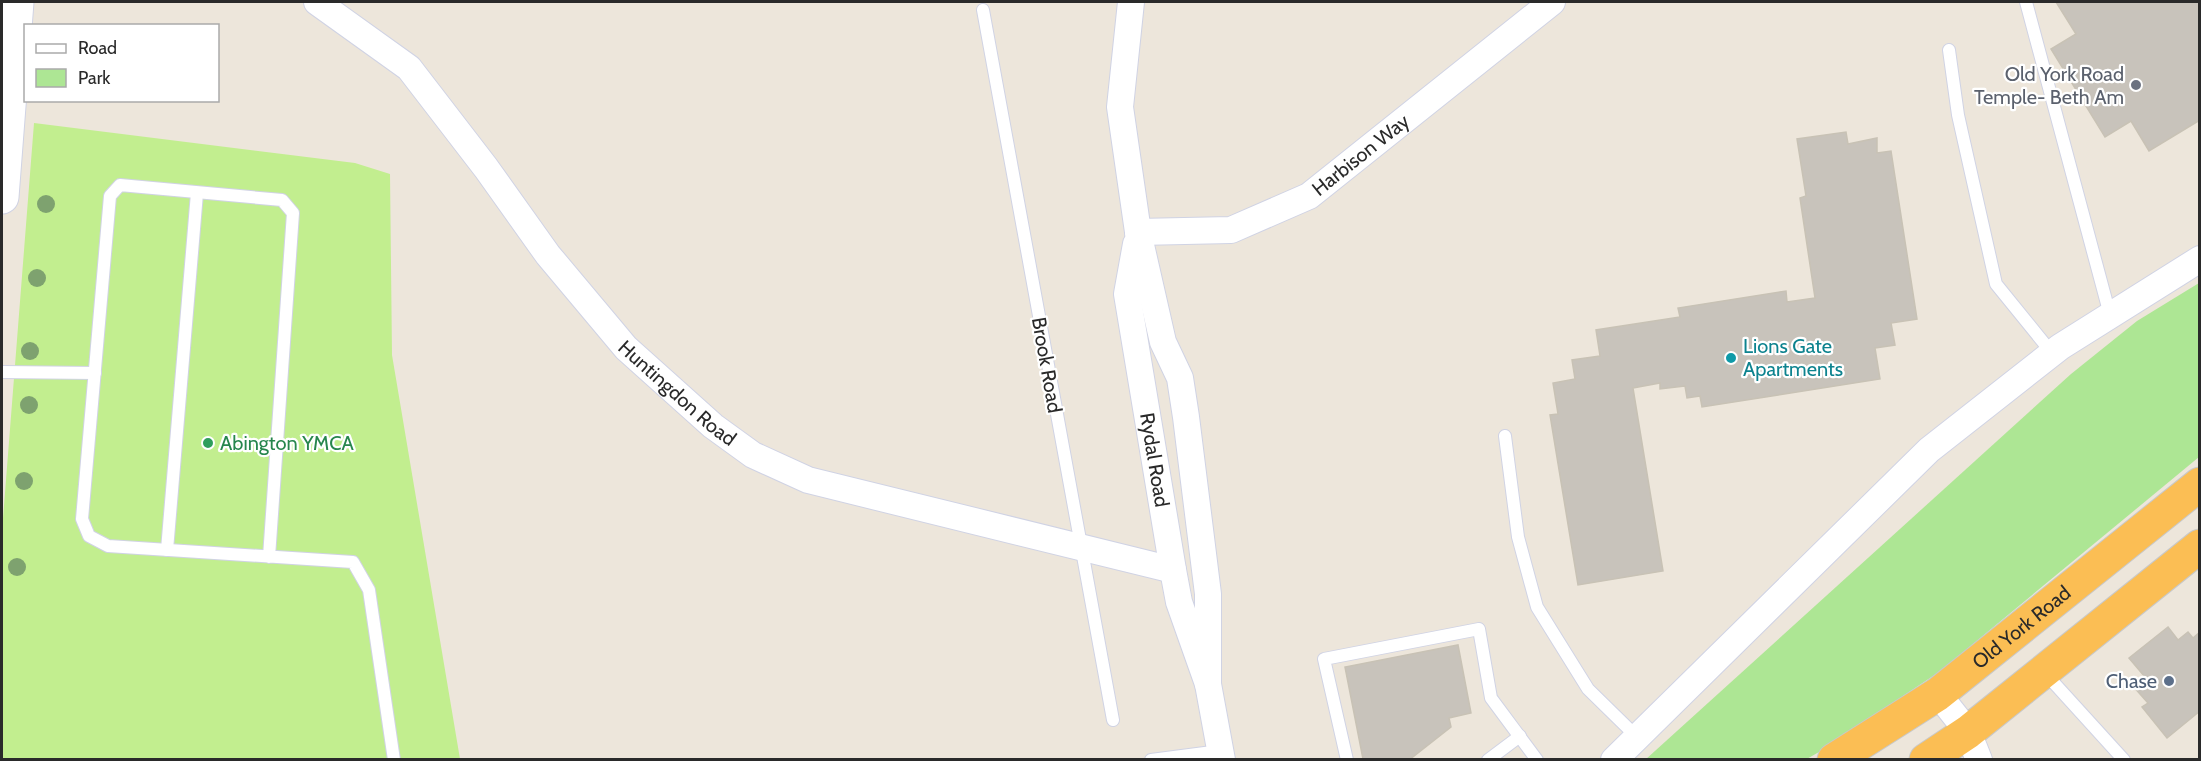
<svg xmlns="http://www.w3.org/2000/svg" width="2201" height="761" font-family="Cabin,sans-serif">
<rect width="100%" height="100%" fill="#ede6db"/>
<path fill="#ade694" d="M2199 283V457L1939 672 1819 752 1805 760H1645L2071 374 2137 321Z"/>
<path fill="#c2ee8f" d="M34 123 355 163 390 174 392 355 460 759 2 760V531Z"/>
<g fill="#c8c3bb" stroke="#c8c2b5" stroke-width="1.5">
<path d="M2056 2H2200V120L2149 151 2131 121 2105 137 2051 49 2076 34Z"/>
<path d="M1846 132 1848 144 1877 138V153L1891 151 1917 319 1891 323 1895 345 1875 348 1880 379 1702 407 1700 396 1687 398 1685 386 1660 389V383L1633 388 1663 571 1578 585 1550 415 1558 414 1553 383 1575 379 1572 360 1600 356 1596 330 1680 317 1678 308 1786 291 1787 302 1815 298 1800 198 1806 196 1797 139Z"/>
<path d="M2168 627 2178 640 2188 632 2193 638 2200 632V711L2167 738 2142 707 2148 703 2133 686 2145 677 2129 658Z"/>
<path d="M1458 645 1471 713 1449 718 1451 727 1409 760 1363 759 1345 667Z"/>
</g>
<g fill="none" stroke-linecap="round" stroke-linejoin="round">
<g stroke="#d0d3e4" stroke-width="14">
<g id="service">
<path d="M2026 2 2110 315"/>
<path d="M983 10 1113 720"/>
<path d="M1949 50 1958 115 1996 284 2052 353"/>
<path d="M2 372 95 373"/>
<path d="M1505 436 1518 537 1537 607 1588 689 1637 737"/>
<path d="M167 550 197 193"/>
<path d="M269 557 293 213 282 200 120 185 110 196 82 519 89 536 108 546 353 562 369 590 394 760"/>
<path d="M2044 672 2124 760"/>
<path d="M1151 760 1220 751"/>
<path d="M1347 760 1324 659 1479 629 1491 698 1537 760"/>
<path d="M1488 760 1520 736"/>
</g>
</g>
<g stroke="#d0d3e4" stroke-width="28">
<g id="minor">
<path id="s1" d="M317 2 409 68 486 168 548 255 626 348 713 426 753 455 808 480 1173 570"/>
<path d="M1131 2 1120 107 1138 232 1163 342 1180 378 1186 417 1208 594V684"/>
<path id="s2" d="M1138 232 1231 230 1309 196 1552 2"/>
<path id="s3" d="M1136 244 1127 294 1173 570 1179 602 1208 684 1222 760"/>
<path d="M1938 694 1968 732 1979 760"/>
<path d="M1614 760 1929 450 2060 347 2200 259"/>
</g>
</g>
<g stroke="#d0d3e4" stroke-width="35">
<path id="secondary" d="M2 197 17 2"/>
</g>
<g stroke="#c8c8c8" stroke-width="35">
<g id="trunk">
<path id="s4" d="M1834 760 1938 694 2200 484"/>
<path d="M1926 760 1968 732 2200 546"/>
</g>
</g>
<use href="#service" stroke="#fff" stroke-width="12"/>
<use href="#minor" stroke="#fff" stroke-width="26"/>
<use href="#secondary" stroke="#fff" stroke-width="33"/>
<use href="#trunk" stroke="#fbbe54" stroke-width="33"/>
</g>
<g fill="#7ea26f">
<circle cx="46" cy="204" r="9"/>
<circle cx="37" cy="278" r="9"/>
<circle cx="30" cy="351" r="9"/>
<circle cx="29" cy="405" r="9"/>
<circle cx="24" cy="481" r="9"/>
<circle cx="17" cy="567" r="9"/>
</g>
<circle fill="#6b7280" stroke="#fff" stroke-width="2" cx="2136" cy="85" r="6"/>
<circle fill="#0f9aa8" stroke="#fff" stroke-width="2" cx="1731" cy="358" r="6"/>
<circle fill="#2e9e5b" stroke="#fff" stroke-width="2" cx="208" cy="443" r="6"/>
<circle fill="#5c6f8a" stroke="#fff" stroke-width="2" cx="2169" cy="681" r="6"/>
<g text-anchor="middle" stroke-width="4.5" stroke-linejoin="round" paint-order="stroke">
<g font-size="20" fill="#5b616d" stroke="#fff" text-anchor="end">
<text x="2124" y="81">Old York Road<tspan x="2124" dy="23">Temple- Beth Am</tspan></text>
</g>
<g font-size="20" fill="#2a2a2a" stroke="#fff">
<text dy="7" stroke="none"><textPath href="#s2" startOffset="244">Harbison Way</textPath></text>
<text transform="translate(1047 365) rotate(80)" y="7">Brook Road</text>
<text dy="7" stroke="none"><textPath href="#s1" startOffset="536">Huntingdon Road</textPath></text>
<text dy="7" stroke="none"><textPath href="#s3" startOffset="219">Rydal Road</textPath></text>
<text dy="7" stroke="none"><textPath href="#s4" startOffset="230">Old York Road</textPath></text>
</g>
<g font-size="20" fill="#0d838f" stroke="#fff" text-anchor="start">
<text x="1743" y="353">Lions Gate<tspan x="1743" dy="23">Apartments</tspan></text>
</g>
<g font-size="20" fill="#27864d" stroke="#fff" text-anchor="start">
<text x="220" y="450">Abington YMCA</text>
</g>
<g font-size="20" fill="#4e5e75" stroke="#fff" text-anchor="end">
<text x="2157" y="688">Chase</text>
</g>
</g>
<rect width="2201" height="761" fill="none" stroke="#2a2a2a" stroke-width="6"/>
<rect x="24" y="24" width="195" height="78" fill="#ffffff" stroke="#aaaaaa" stroke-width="1.5"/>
<rect x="36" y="44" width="30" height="9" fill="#ffffff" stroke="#aaaaaa" stroke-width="1.5"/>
<text x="78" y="54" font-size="18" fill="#2a2a2a">Road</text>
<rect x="36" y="69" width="30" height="18" fill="#ade694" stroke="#aaaaaa" stroke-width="1.5"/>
<text x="78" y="84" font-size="18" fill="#2a2a2a">Park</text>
</svg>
